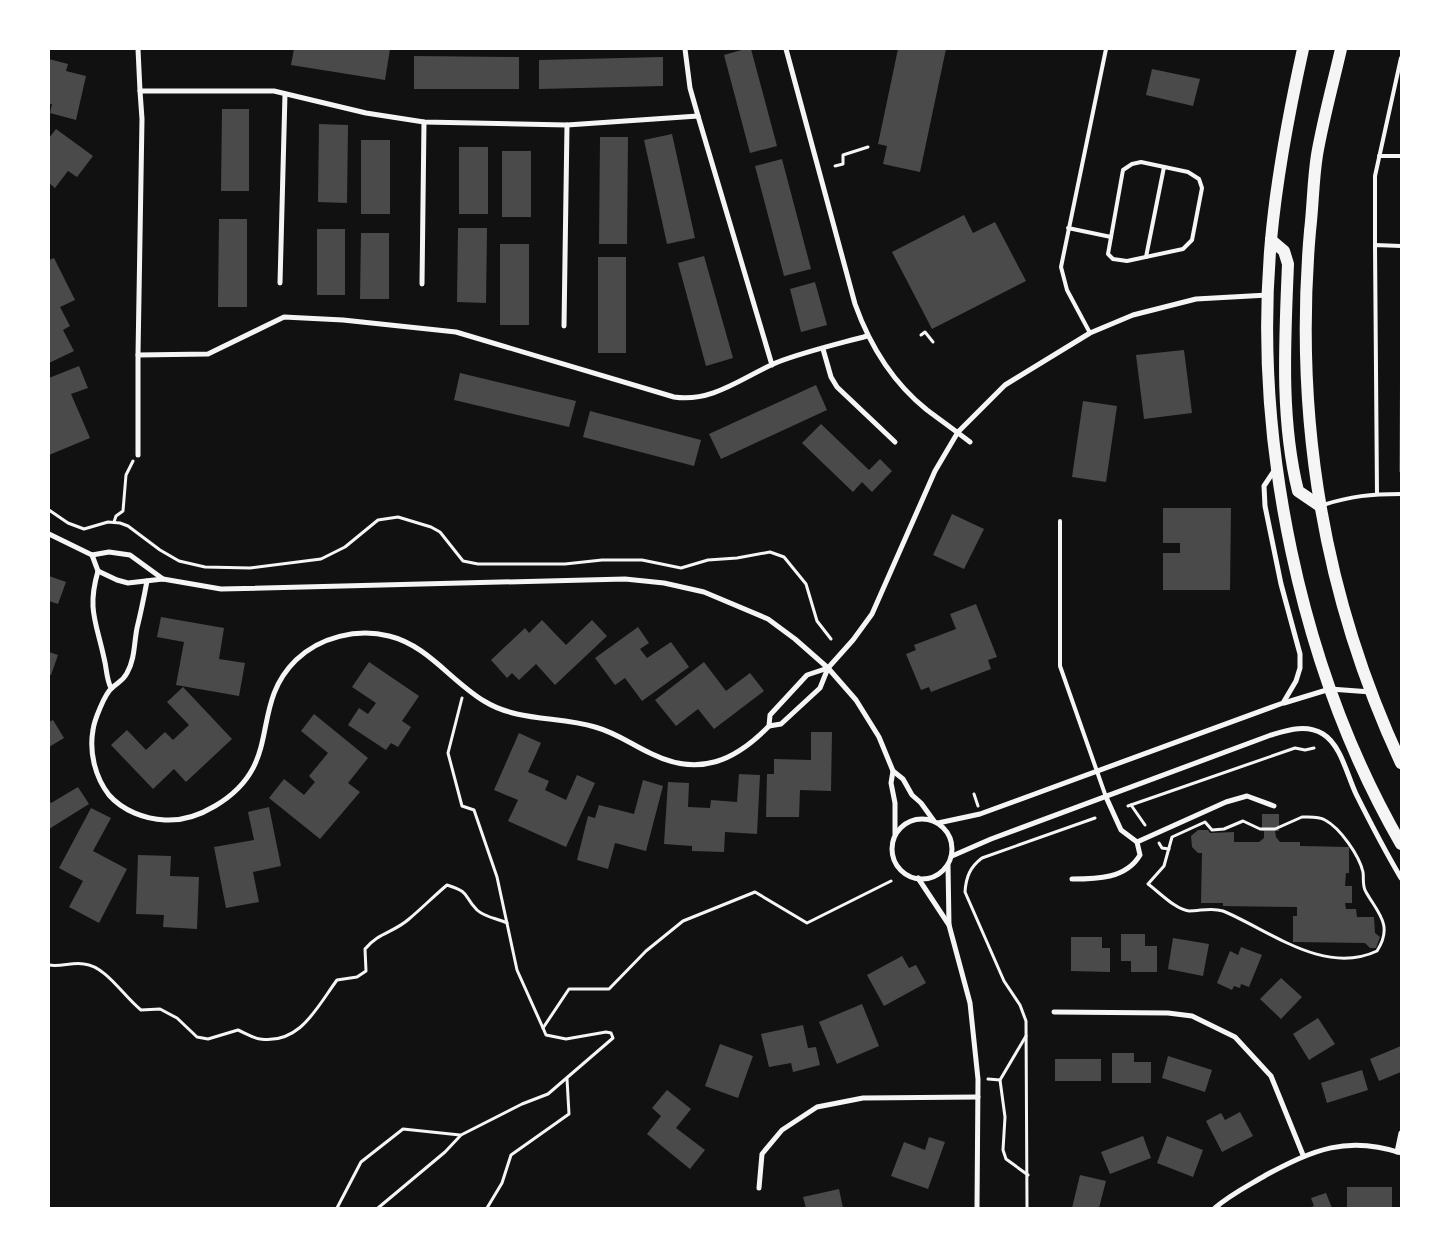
<svg xmlns="http://www.w3.org/2000/svg" width="1450" height="1257" font-family="Lora,serif">
<rect width="100%" height="100%" fill="#111"/>
<g fill="#4a4a4a">
<path d="M294 49H390L385 80 291 65Z"/>
<path d="M745 49H751L777 146 750 153 724 55Z"/>
<path d="M898 49H946L920 172 883 164 887 146 878 144Z"/>
<path d="M414 56 519 57V89H414Z"/>
<path d="M663 57V86L539 89V60Z"/>
<path d="M49 59 68 64 66 71 86 76 76 120 50 113 52 104H49Z"/>
<path d="M1152 69 1200 79 1193 106 1146 95Z"/>
<path d="M222 109H249V191H221Z"/>
<path d="M319 124 348 125 347 203 318 202Z"/>
<path d="M56 129 93 156 77 177 68 171 55 188 49 183V138Z"/>
<path d="M672 134 695 238 667 244 644 140Z"/>
<path d="M600 137H628L627 244H599Z"/>
<rect x="361" y="140" width="29" height="74"/>
<rect x="459" y="147" width="29" height="67"/>
<rect x="502" y="151" width="29" height="66"/>
<path d="M782 159 811 269 784 276 755 166Z"/>
<path d="M964 215 973 233 995 222 1026 281 932 329 892 252Z"/>
<path d="M219 219H247V307H218Z"/>
<path d="M458 228H487L486 303 457 302Z"/>
<rect x="317" y="229" width="28" height="66"/>
<path d="M361 233H389V299H360Z"/>
<rect x="500" y="244" width="29" height="81"/>
<path d="M704 256 733 358 706 366 678 263Z"/>
<rect x="598" y="257" width="28" height="96"/>
<path d="M54 258 75 300 60 307 70 326 63 330 74 351 49 363V260Z"/>
<path d="M815 282 827 325 801 332 790 289Z"/>
<path d="M1184 350 1192 413 1144 419 1136 355Z"/>
<path d="M79 366 88 388 71 394 90 438 49 455V378Z"/>
<path d="M460 373 576 401 569 427 454 400Z"/>
<path d="M1400 381H1401V472H1399Z"/>
<path d="M816 385 827 410 721 459 709 434Z"/>
<path d="M1083 401 1117 406 1106 482 1072 477Z"/>
<path d="M590 411 701 440 694 466 583 437Z"/>
<path d="M821 424 869 470 880 459 892 471 872 492 862 482 853 492 802 443Z"/>
<path d="M1163 508H1231L1230 590H1163V553H1180V543H1163Z"/>
<path d="M952 514 984 529 964 569 933 555Z"/>
<path d="M49 576 66 582 58 604 49 601Z"/>
<path d="M976 604 997 657 988 660 991 669 931 692 929 687 921 690 906 654 916 650 914 645 956 629 950 614Z"/>
<path d="M161 617 224 628 219 659 245 663 239 696 176 685 184 642 157 637Z"/>
<path d="M542 620 566 645 592 620 607 636 555 685 536 664 519 680 512 673 507 678 491 660 525 628 529 633Z"/>
<path d="M638 627 649 643 640 649 647 658 671 642 689 667 642 701 625 678 615 685 595 658Z"/>
<path d="M49 652 58 655 51 675H49Z"/>
<path d="M369 662 419 696 402 721 411 727 398 747 391 743 386 750 348 725 359 708 368 714 376 703 352 687Z"/>
<path d="M704 662 726 691 750 673 764 691 714 729 698 709 676 726 655 700Z"/>
<path d="M183 687 232 739 186 782 174 769 153 789 111 745 127 730 146 750 165 732 173 740 189 725 167 702Z"/>
<path d="M314 714 368 758 348 783 360 792 320 839 269 798 284 779 304 795 315 782 309 776 328 753 301 731Z"/>
<path d="M53 720 64 738 49 747V722Z"/>
<path d="M811 732H832L831 791 800 790 799 817H766L767 774H774V759L811 760Z"/>
<path d="M519 733 541 743 528 772 549 781 545 790 566 800 577 775 595 783 566 847 508 821 518 800 494 790Z"/>
<path d="M739 774 760 775 757 834 725 832 724 852 692 851V846L664 844 668 782 689 783 688 807 710 808 711 800 737 802Z"/>
<path d="M643 780 663 786 646 851 615 843 608 869 577 860 588 816 595 818 599 805 634 814Z"/>
<path d="M78 787 89 804 49 829V800L51 803Z"/>
<path d="M269 807 281 866 253 872 259 902 226 908 214 847 254 840 248 812Z"/>
<path d="M91 808 111 818 93 851 127 869 99 923 69 907 83 881 59 868Z"/>
<path d="M1262 814H1279V831H1275L1276 837 1280 842H1300V846L1349 847V873H1346L1345 886H1352V903H1345L1346 909H1356L1357 917H1374L1375 933 1380 937 1376 948H1370L1365 943 1293 942V916H1297V907L1223 906V903H1201L1202 853H1198L1192 847 1191 836 1198 830H1208L1210 833 1234 832V842H1259L1264 838V831H1262Z"/>
<path d="M138 855 171 856 170 876 199 877 197 929 163 927 164 915 136 914Z"/>
<path d="M1121 934H1145V946H1157V972H1131V961H1121Z"/>
<path d="M1071 937H1102V948H1110V972L1071 971Z"/>
<path d="M1173 938 1209 944 1203 976 1168 969Z"/>
<path d="M1241 947 1262 955 1249 987 1241 984 1240 988 1234 986 1232 990 1217 983 1230 951 1238 955Z"/>
<path d="M902 956 909 968 916 965 926 983 884 1006 867 975Z"/>
<path d="M1281 978 1302 997 1281 1019 1260 999Z"/>
<path d="M862 1004 879 1046 837 1064 819 1022Z"/>
<path d="M1318 1018 1335 1044 1309 1060 1293 1034Z"/>
<path d="M803 1025 808 1048 816 1047 820 1065 793 1072 791 1063 769 1067 761 1034Z"/>
<path d="M720 1044 753 1056 738 1098 705 1086Z"/>
<path d="M1401 1046V1072L1379 1081 1370 1059Z"/>
<path d="M1112 1053H1134V1062H1151V1083H1112Z"/>
<path d="M1168 1056 1212 1070 1205 1092 1162 1078Z"/>
<rect x="1055" y="1059" width="46" height="22"/>
<path d="M1362 1070 1368 1090 1327 1103 1321 1083Z"/>
<path d="M667 1090 691 1109 676 1128 705 1150 690 1169 647 1134 661 1116 652 1108Z"/>
<path d="M1240 1112 1253 1136 1222 1152 1206 1121 1221 1113 1225 1120Z"/>
<path d="M1143 1136 1151 1158 1110 1174 1101 1152Z"/>
<path d="M1167 1136 1203 1150 1193 1177 1157 1163Z"/>
<path d="M929 1137 945 1142 928 1189 891 1176 904 1142 925 1150Z"/>
<path d="M1080 1175 1106 1181 1099 1208H1072Z"/>
<rect x="1347" y="1187" width="45" height="21"/>
<path d="M839 1189 843 1208H806L803 1197Z"/>
<path d="M1326 1193 1332 1208H1307L1314 1206 1311 1198Z"/>
</g>
<g fill="none" stroke-linecap="round" stroke-linejoin="round">
<g stroke="#f5f5f5" stroke-width="3">
<path d="M835 166 843 164V155L868 147"/>
<path d="M921 335 925 332 933 342"/>
<path d="M49 510 68 523 84 529 108 522 120 523 128 526 160 550 179 561 205 567 250 568 321 559 345 547 378 520 398 517 431 527 440 532 463 561 478 564H565L602 560H642L681 568 708 560 737 558 770 552 784 557 806 584 817 621 831 639"/>
<path d="M114 522 116 516 123 511 126 475 133 461"/>
<path d="M462 698 448 753 462 806 474 810 497 877 517 970 543 1028"/>
<path d="M974 794 978 806"/>
<path d="M1131 805 1145 825"/>
<path d="M1128 806 1295 748 1305 750 1314 748"/>
<path d="M1302 817C1310 817 1318 816 1325 820 1340 828 1359 855 1363 872 1364 879 1362 886 1366 892 1377 912 1394 925 1377 951 1324 976 1269 930 1223 911 1211 907 1201 911 1189 911 1176 910 1159 892 1148 884L1164 866 1172 837 1205 822 1212 830 1224 829 1243 821 1260 829H1275Z"/>
<path d="M1159 843 1162 848 1169 849"/>
<path d="M49 965C61 967 72 962 84 964 106 966 124 997 141 1010L160 1009 177 1018 197 1037 208 1039 238 1030C245 1033 253 1038 260 1039 300 1045 317 1007 337 980L357 977 366 971 365 949C379 932 393 933 409 919 422 908 434 896 447 885 472 893 462 895 477 910 486 918 497 918 507 923"/>
<path d="M1026 1036 1000 1080 1005 1117 1003 1150 1006 1159 1028 1175"/>
<path d="M988 1079 1000 1080"/>
<path d="M337 1208 361 1162 403 1129 460 1135"/>
<path d="M378 1208 445 1152 461 1135 522 1104 548 1094 613 1038 611 1033 606 1032 566 1039 546 1035 543 1028 569 989H609L646 951 683 921 755 892 807 923 891 881"/>
<path d="M487 1208 502 1183 511 1155 569 1114 567 1079"/>
<path d="M1027 1208 1026 1021 1020 1005 1004 981 965 892C966 877 970 867 982 858L1095 818"/>
</g>
<g stroke="#f5f5f5" stroke-width="4">
<path d="M1379 156H1401"/>
<path d="M1141 162 1188 172 1199 179 1202 188 1192 240 1183 249 1127 261 1113 259 1108 254 1123 170 1132 164Z"/>
<path d="M1068 228 1111 237"/>
<path d="M1375 245V176L1401 58"/>
<path d="M1146 257 1164 167"/>
<path d="M1090 333 1067 290 1061 267 1106 49"/>
<path d="M1377 494 1375 245 1401 246"/>
<path d="M1323 505C1351 496 1371 494 1401 494"/>
<path d="M1060 521V666L1106 797"/>
</g>
<g stroke="#f5f5f5" stroke-width="5">
<path d="M138 49 140 91"/>
<path d="M685 49 690 88 698 116"/>
<path d="M786 49 855 304C870 346 892 382 927 410 942 421 956 431 970 442"/>
<path d="M280 283 285 94"/>
<path d="M422 284 424 122"/>
<path d="M564 326 567 125"/>
<path d="M823 349 831 377 837 387 895 442"/>
<path d="M772 365 698 116 567 125 424 122 366 113 274 91H140L142 119 138 355 208 354 284 317 343 320 456 332 674 397C713 403 744 376 778 362 807 351 838 344 867 336"/>
<path d="M138 455V355"/>
<path d="M49 534 92 555 109 552 130 555 163 579"/>
<path d="M92 555 98 571 117 580 128 583 163 579 221 589 625 579 664 583 704 592 768 619 795 639 828 668 856 700 879 737 893 771 903 779 912 795 921 803 934 821"/>
<path d="M98 571C87 609 96 621 104 658 107 669 106 678 111 688"/>
<path d="M147 581C144 597 141 612 137 628 134 643 135 659 127 673 123 681 118 682 112 688 105 693 94 721 93 730 89 752 95 777 109 795 123 811 145 819 165 820 183 821 200 815 215 806 286 764 247 708 296 660 320 637 357 628 389 636 427 645 451 681 484 701 518 722 558 716 595 727 617 733 632 745 652 754 699 777 735 761 769 726L770 715 807 675 828 668"/>
<path d="M1284 703 1330 689 1371 692"/>
<path d="M769 726 781 724 820 688 828 668 853 640 872 614 935 471 958 432 1005 385 1090 333 1133 315 1196 299 1268 295"/>
<path d="M893 771 891 783 895 803V834"/>
<path d="M1106 797 1121 830 1137 842 1226 802 1247 796 1274 806"/>
<circle cx="922" cy="849" r="30"/>
<path d="M938 823 980 814 1283 703 1296 681 1300 668V654L1281 584 1265 506 1264 486 1274 471"/>
<path d="M952 856 991 839 1271 735C1288 730 1306 724 1323 734 1341 745 1347 775 1356 794 1370 822 1385 851 1401 878"/>
<path d="M948 865 949 925"/>
<path d="M918 878 949 925 970 1003 978 1079 977 1208"/>
<path d="M1072 879C1096 879 1126 879 1140 855L1137 842"/>
<path d="M1054 1012 1168 1013 1192 1016 1235 1037 1271 1076 1303 1155"/>
<path d="M1397 1152 1401 1133"/>
<path d="M759 1188 762 1154 782 1130 817 1107 863 1098 978 1097"/>
<path d="M1215 1208C1231 1194 1248 1186 1266 1175 1313 1150 1347 1135 1401 1153"/>
</g>
<g stroke="#f5f5f5" stroke-width="12">
<path d="M1303 49C1289 112 1277 175 1271 240 1253 440 1300 669 1401 844"/>
<path d="M1341 49C1333 84 1323 120 1317 155 1313 180 1313 206 1310 231 1294 416 1322 593 1401 763"/>
<path d="M1271 240 1284 251 1288 264C1285 339 1280 418 1298 491L1320 506"/>
</g>
</g>
<rect width="1450" height="1257" fill="none" stroke="#ffffff" stroke-width="100"/>
</svg>
